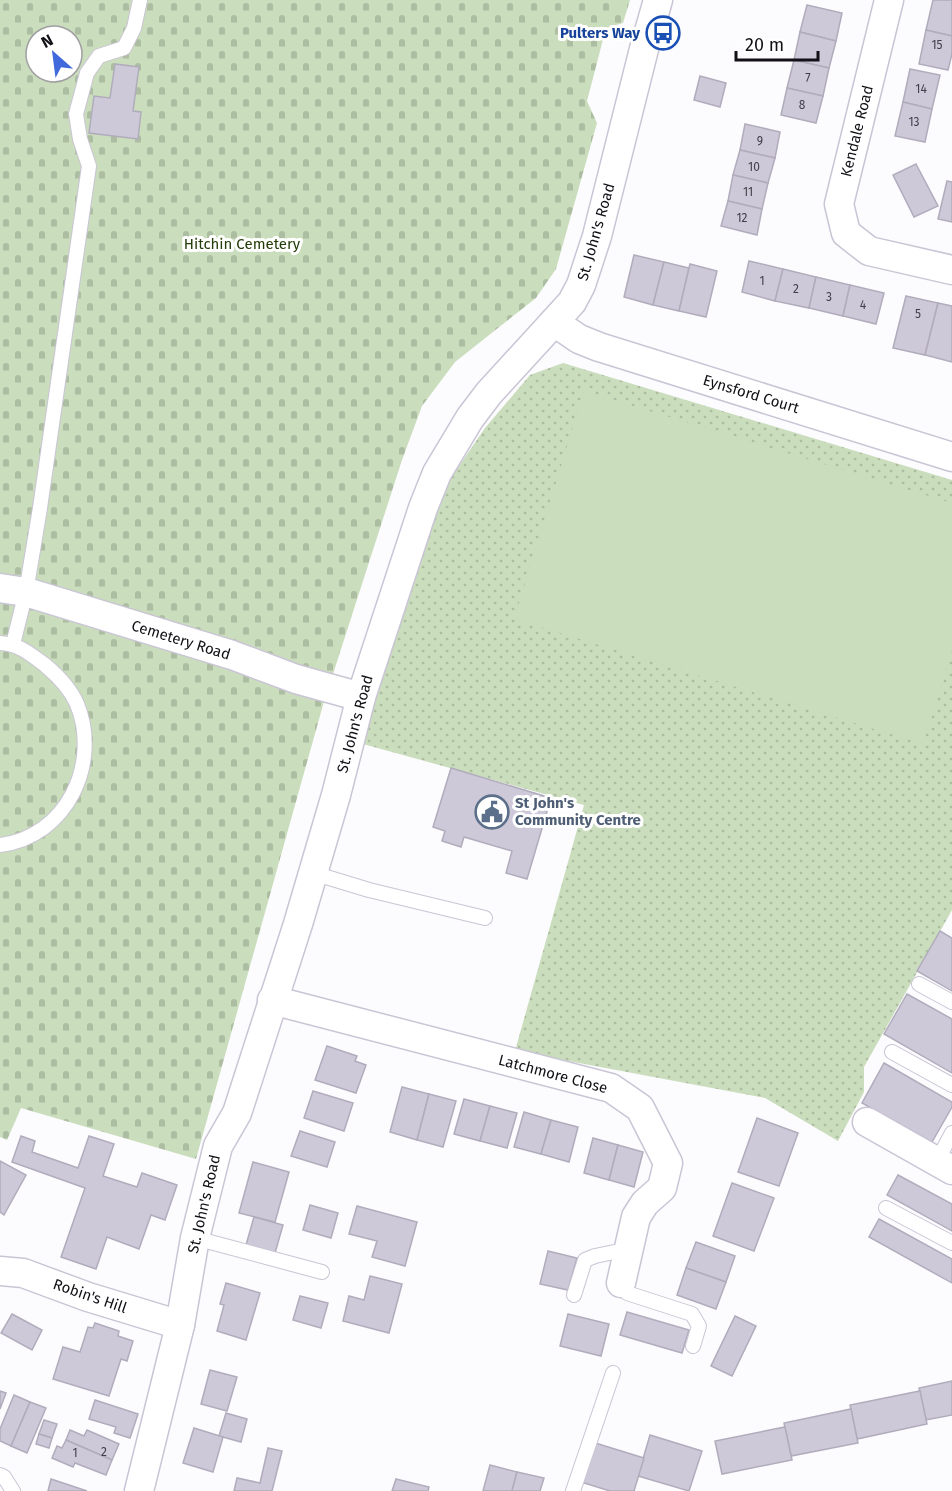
<svg xmlns="http://www.w3.org/2000/svg" width="952" height="1491" font-family="'Fira Sans',sans-serif">
<defs>
<pattern id="grass-dots" width="8" height="8" patternUnits="userSpaceOnUse" patternTransform="scale(1.5)"><rect width="8" height="8" fill="#caddbc"/><path d="M2 2h.1M6 6h.1" fill="none" stroke="#acbda1" stroke-width="1.8" stroke-linecap="round"/></pattern>
<pattern id="cemetery-stones" width="16" height="16" patternUnits="userSpaceOnUse" patternTransform="scale(1.5)"><rect width="16" height="16" fill="#caddbc"/><path d="M2 7V4a2 2 0 0 1 4 0v3zM10 15v-3a2 2 0 0 1 4 0v3z" fill="#acbda1"/></pattern>
</defs>
<rect width="100%" height="100%" fill="#fcfbfe"/>
<path fill="url(#grass-dots)" d="M563 363 952 480V910L864 1067V1092L838 1141 765 1098 515 1051 584 805 363 744 433 504 485 428 530 375Z"/>
<path fill="url(#cemetery-stones)" fill-rule="evenodd" d="M0 0H630L623 23 606 28 587 101 597 123 556 269 536 298 455 362 422 406 402 460 323 705 196 1159 21 1108 7 1140 0 1137ZM36 36H72V72H36Z"/>
<path fill="#caddbc" d="M584 391 952 503V650L923 744 514 619Z"/>
<g fill="#cec9d9" stroke="#b1acbc" stroke-width="1.5">
<path d="M933 0H952V36L926 30Z"/>
<path d="M807 5 842 13 836 41 800 32Z"/>
<path d="M926 30 952 36V54L948 70 919 64Z"/>
<path d="M800 32 836 41 829 68 794 60Z"/>
<path d="M794 60 829 68 823 96 787 88Z"/>
<path d="M115 64 139 67 133 111 141 112 138 139 89 133 94 96 110 98Z"/>
<path d="M910 69 940 75 932 109 903 102Z"/>
<path d="M700 76 726 83 720 107 694 100Z"/>
<path d="M787 88 823 96 816 123 781 115Z"/>
<path d="M903 102 932 109 925 142 895 136Z"/>
<path d="M745 124 780 132 775 158 740 150Z"/>
<path d="M740 150 775 158 768 183 733 175Z"/>
<path d="M916 164 938 206 914 217 893 175Z"/>
<path d="M733 175 768 183 762 209 728 201Z"/>
<path d="M947 181 952 182V222L938 219Z"/>
<path d="M728 201 762 209 757 235 721 226Z"/>
<path d="M634 255 664 262 653 305 624 297Z"/>
<path d="M749 261 783 269 775 301 742 292Z"/>
<path d="M664 262 689 268 679 311 653 305Z"/>
<path d="M690 264 717 271 706 317 679 311Z"/>
<path d="M783 269 816 277 809 308 775 301Z"/>
<path d="M816 277 850 285 843 316 809 308Z"/>
<path d="M850 285 884 293 876 324 843 316Z"/>
<path d="M906 296 938 303 925 355 893 348Z"/>
<path d="M938 303 952 306V362L925 355Z"/>
<path d="M451 768 551 798 527 879 506 873 512 851 464 837 461 847 442 841 445 831 433 827Z"/>
<path d="M940 931 952 938V991L917 971Z"/>
<path d="M907 994 952 1019V1073L884 1034Z"/>
<path d="M327 1046 357 1056 355 1061 366 1065 356 1093 315 1080Z"/>
<path d="M884 1063 952 1102V1107L932 1142 862 1103Z"/>
<path d="M402 1087 429 1094 417 1140 390 1132Z"/>
<path d="M313 1091 353 1103 344 1131 304 1118Z"/>
<path d="M429 1094 456 1101 443 1147 417 1140Z"/>
<path d="M464 1099 490 1106 480 1141 454 1134Z"/>
<path d="M490 1106 517 1113 507 1148 480 1141Z"/>
<path d="M524 1112 551 1120 541 1154 514 1147Z"/>
<path d="M757 1118 798 1133 779 1186 738 1172Z"/>
<path d="M551 1120 578 1127 569 1162 541 1154Z"/>
<path d="M300 1131 335 1142 327 1167 291 1156Z"/>
<path d="M21 1136 35 1141 32 1152 78 1168 89 1136 114 1144 103 1176 137 1187 142 1173 177 1185 165 1220 151 1215 139 1249 107 1237 96 1269 61 1257 85 1188 12 1162Z"/>
<path d="M593 1138 618 1145 609 1180 584 1173Z"/>
<path d="M618 1145 643 1152 634 1187 609 1180Z"/>
<path d="M0 1161 26 1175 4 1215 0 1212Z"/>
<path d="M253 1162 289 1172 275 1222 239 1213Z"/>
<path d="M898 1175 952 1204V1231L887 1195Z"/>
<path d="M732 1183 774 1198 754 1251 713 1236Z"/>
<path d="M310 1205 338 1213 331 1238 303 1230Z"/>
<path d="M357 1206 417 1222 405 1266 372 1257 377 1241 349 1234Z"/>
<path d="M254 1217 283 1225 275 1253 246 1245Z"/>
<path d="M879 1219 952 1259V1283L869 1237Z"/>
<path d="M696 1242 735 1256 726 1282 686 1268Z"/>
<path d="M548 1251 577 1258 568 1290 540 1284Z"/>
<path d="M686 1268 726 1282 716 1309 677 1295Z"/>
<path d="M370 1276 402 1284 389 1333 343 1321 349 1296 364 1300Z"/>
<path d="M226 1283 260 1293 246 1340 217 1331 224 1305 220 1304Z"/>
<path d="M300 1296 328 1303 321 1328 293 1320Z"/>
<path d="M627 1312 689 1330 682 1353 620 1335Z"/>
<path d="M12 1314 42 1330 32 1350 1 1333Z"/>
<path d="M568 1314 609 1324 601 1356 560 1346Z"/>
<path d="M735 1316 756 1326 732 1376 711 1366Z"/>
<path d="M95 1323 119 1331 118 1336 133 1341 127 1361 121 1359 109 1396 53 1379 63 1347 80 1352 88 1327 93 1328Z"/>
<path d="M210 1370 237 1377 227 1411 201 1404Z"/>
<path d="M952 1381V1415L926 1420 919 1388Z"/>
<path d="M0 1391 6 1393 0 1409Z"/>
<path d="M920 1391 927 1424 857 1439 850 1405Z"/>
<path d="M14 1395 30 1402 11 1446 0 1441V1429Z"/>
<path d="M95 1400 138 1414 130 1438 114 1433 116 1427 89 1419Z"/>
<path d="M30 1402 46 1408 27 1453 11 1446Z"/>
<path d="M851 1409 858 1443 791 1456 784 1423Z"/>
<path d="M226 1413 247 1419 241 1442 219 1436Z"/>
<path d="M44 1420 57 1424 52 1438 39 1434Z"/>
<path d="M785 1427 792 1460 722 1474 715 1441Z"/>
<path d="M194 1428 223 1437 213 1472 183 1463Z"/>
<path d="M70 1430 84 1436 87 1430 119 1444 112 1460 66 1440Z"/>
<path d="M39 1434 52 1438 49 1448 36 1444Z"/>
<path d="M650 1435 702 1451 689 1491 638 1476Z"/>
<path d="M66 1440 112 1460 106 1475 75 1463 73 1467 52 1458 57 1446 62 1448Z"/>
<path d="M592 1442 644 1458 634 1491H610L581 1482Z"/>
<path d="M268 1448 282 1451 272 1491H234L237 1478 260 1483Z"/>
<path d="M490 1465 517 1472 512 1491H483Z"/>
<path d="M517 1472 544 1478 540 1491H512Z"/>
<path d="M51 1479 87 1491H48Z"/>
<path d="M396 1479 429 1487 428 1491H392Z"/>
</g>
<g fill="none" stroke-linecap="round" stroke-linejoin="round">
<g stroke="#cac5d5" stroke-width="16">
<g id="service">
<path d="M0 643C19 644 30 654 45 665 57 675 70 688 77 704 101 763 67 837 0 845"/>
<path d="M13 644 26 592 40 508 89 166 80 139 76 114 87 73 99 56 124 48 134 28 140 0"/>
<path d="M313 873 369 890 485 918"/>
<path d="M919 984 952 1002"/>
<path d="M892 1052 952 1085"/>
<path d="M937 1161 952 1133"/>
<path d="M886 1208 952 1243"/>
<path d="M195 1238 322 1272"/>
<path d="M621 1283 627 1293 692 1314 699 1326 693 1346"/>
<path d="M574 1295 585 1260 595 1256 629 1249"/>
<path d="M0 1475 4 1477 13 1491"/>
<path d="M573 1491 613 1373"/>
</g>
</g>
<g stroke="#cac5d5" stroke-width="31">
<g id="minor">
<path d="M889 0 839 204 846 233 869 251 952 270"/>
<path d="M554 322 579 339 599 347 952 457"/>
<path d="M0 588 26 592 232 655 296 679 361 697"/>
<path d="M272 1000 611 1088 640 1108 668 1163 662 1188 645 1203 636 1217 621 1283"/>
<path d="M867 1122 952 1170"/>
<path d="M0 1271 23 1273 88 1297 180 1325"/>
<path d="M139 1491 180 1325 195 1238 218 1146 237 1113 298 924 336 795 361 697 423 508 437 473 470 418 489 393 554 322 572 302 581 285 597 236 644 49 658 0"/>
</g>
</g>
<use href="#service" stroke="#fff" stroke-width="14"/>
<use href="#minor" stroke="#fff" stroke-width="28"/>
</g>
<defs>
<g id="bus-ring" transform="scale(1.725)"><circle r="9.5" fill="#fff" stroke="#1a4fb4" stroke-width="1.5"/><path d="M-5-6H5V4H4V6H2V4H-2V6H-4V4H-5ZM-3.5-4V0h7V-4ZM-3.5 1.2v1.5H-2V1.2ZM2 1.2v1.5H3.5V1.2Z" fill="#1a4fb4"/></g>
<g id="civic-ring" transform="scale(1.725)"><circle r="9.5" fill="#fff" stroke="#5c6f8a" stroke-width="1.5"/><path d="M-.6-6.5H3V-4.5H.6V-3L4-1V1h2V6H-6V1h2V-1L-.6-3ZM-1.2 2.5V6h2.4V2.5Z" fill="#5c6f8a"/></g>
</defs>
<g fill-rule="evenodd">
<use href="#bus-ring" x="663" y="33"/>
<use href="#civic-ring" x="492" y="812"/>
</g>
<g text-anchor="middle" stroke-width="6" stroke-linejoin="round" paint-order="stroke">
<g font-size="12" fill="#413e47">
<text x="937" y="49">15</text>
<text x="808" y="82">7</text>
<text x="921" y="93">14</text>
<text x="802" y="109">8</text>
<text x="914" y="126">13</text>
<text x="760" y="145">9</text>
<text x="754" y="171">10</text>
<text x="748" y="196">11</text>
<text x="742" y="222">12</text>
<text x="762" y="285">1</text>
<text x="796" y="293">2</text>
<text x="829" y="301">3</text>
<text x="863" y="309">4</text>
<text x="918" y="318">5</text>
<text x="104" y="1456">2</text>
<text x="75" y="1457">1</text>
</g>
<g font-size="15" font-weight="bold" fill="#164399" stroke="#fff" text-anchor="end">
<text x="640" y="38">Pulters Way</text>
</g>
<g font-size="15" fill="#121016" stroke="#fff">
<text transform="translate(857 131) rotate(-76)" y="5">Kendale Road</text>
<text transform="translate(596 232) rotate(-74)" y="5">St. John's Road</text>
<text transform="translate(751 394) rotate(17)" y="5">Eynsford Court</text>
<text transform="translate(181 640) rotate(17)" y="5">Cemetery Road</text>
<text transform="translate(355 724) rotate(-75)" y="5">St. John's Road</text>
<text transform="translate(553 1074) rotate(15)" y="5">Latchmore Close</text>
<text transform="translate(204 1204) rotate(-77)" y="5">St. John's Road</text>
<text transform="translate(90 1296) rotate(19)" y="5">Robin's Hill</text>
</g>
<g font-size="15" fill="#243c09" stroke="#fff">
<text x="242" y="249">Hitchin Cemetery</text>
</g>
<g font-size="15" font-weight="bold" fill="#4e5e75" stroke="#fff" text-anchor="start">
<text x="515" y="808">St John's<tspan x="515" dy="17">Community Centre</tspan></text>
</g>
</g>
<g transform="translate(54 54) rotate(332)"><circle r="28" fill="#ffffff" stroke="#a09fa2" stroke-width="1.5"/>
<path d="M0-4.5L10 22L0 15L-10 22Z" fill="#406adb"/>
<text y="-9" font-size="16" font-weight="bold" text-anchor="middle" fill="#121016">N</text>
</g>
<path d="M736 51v9h82v-9" fill="none" stroke="#121016" stroke-width="3"/>
<text x="745" y="51" font-size="18" fill="#121016" stroke="#ffffff" stroke-width="4.5" paint-order="stroke">20 m</text>
</svg>
